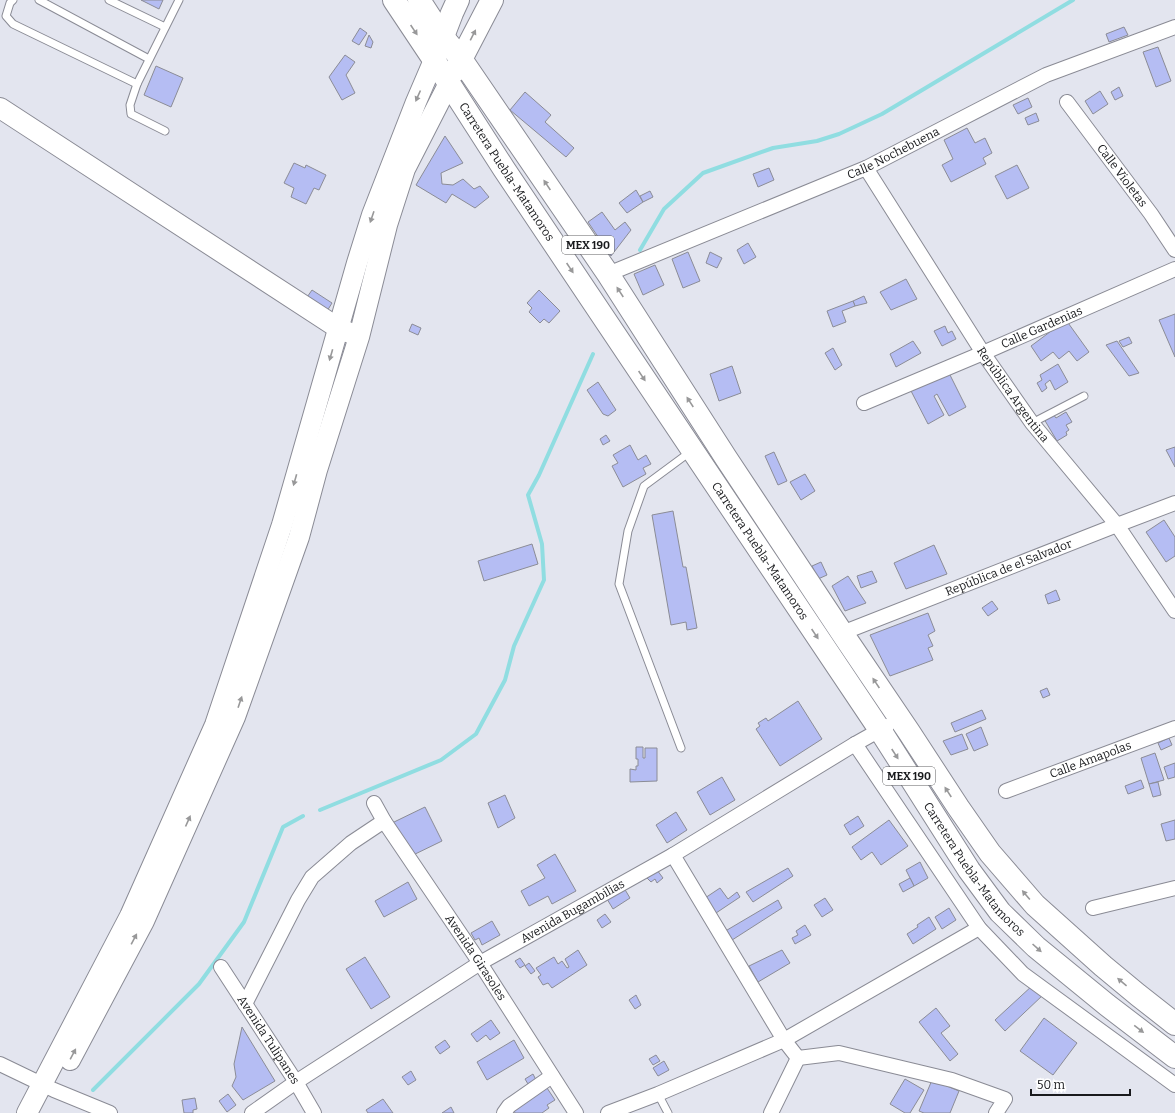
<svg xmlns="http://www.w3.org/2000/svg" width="1175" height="1113" font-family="Bitter,serif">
<rect width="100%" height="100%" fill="#e3e5ef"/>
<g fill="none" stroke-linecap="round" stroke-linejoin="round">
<g stroke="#90dde1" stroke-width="4">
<path d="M640 250 664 209 703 173 773 148 817 141 839 134 882 114 1073 0"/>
<path d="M320 810 441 760 476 734 505 680 514 646 544 580 542 544 528 495 539 475 593 354"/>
<path d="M93 1090 199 984 244 922 283 827 303 816"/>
</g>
</g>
<g fill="#b5bdf3" stroke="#8b8c96">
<path d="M141 0H163L159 9Z"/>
<path d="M1124 27 1128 35 1109 42 1106 34Z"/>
<path d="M360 28 367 33 359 45 352 41Z"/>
<path d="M369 35 373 42 371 48 365 46Z"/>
<path d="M1158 47 1171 81 1156 87 1143 52Z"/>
<path d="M345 55 355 62 346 75 355 93 342 100 329 77Z"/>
<path d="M156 66 183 78 171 107 144 95Z"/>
<path d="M1119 87 1123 96 1115 100 1111 92Z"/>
<path d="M1100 91 1108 104 1093 114 1085 101Z"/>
<path d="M525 92 551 115 545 122 574 148 566 157 510 110Z"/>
<path d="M1028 98 1032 107 1018 114 1013 105Z"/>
<path d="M1036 113 1039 121 1028 125 1025 118Z"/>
<path d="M967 128 975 143 985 138 992 153 983 158 986 164 951 182 942 165 953 159 944 140Z"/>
<path d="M445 136 463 163 441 173 442 184 453 185 463 179 474 189 480 186 489 197 475 208 452 194 446 203 416 185Z"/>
<path d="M294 163 305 168 306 165 326 175 319 190 314 188 306 204 291 197 294 188 284 183Z"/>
<path d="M1017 165 1029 188 1007 199 995 176Z"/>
<path d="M769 168 774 180 758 187 753 174Z"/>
<path d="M636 190 643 202 627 213 619 203Z"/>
<path d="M650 191 653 197 643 202 640 196Z"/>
<path d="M602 212 615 230 625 222 631 230 611 256 588 222Z"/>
<path d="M748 243 756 257 744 264 737 250Z"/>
<path d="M688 252 700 281 683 288 672 259Z"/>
<path d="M710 252 722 258 717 268 706 263Z"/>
<path d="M655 265 664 285 643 295 634 274Z"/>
<path d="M906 279 917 299 891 310 880 292Z"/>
<path d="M312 290 332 303 324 316 303 303Z"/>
<path d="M539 290 560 311 549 323 544 319 540 323 529 312 532 308 527 303Z"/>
<path d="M864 296 867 303 855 306 853 301Z"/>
<path d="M853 301 855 306 842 311 846 322 833 327 827 311Z"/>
<path d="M1175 314V357L1159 320Z"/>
<path d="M1066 320 1089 352 1077 361 1069 351 1059 359 1053 352 1041 361 1031 346Z"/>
<path d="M412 324 421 328 418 335 409 331Z"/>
<path d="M945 326 948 333 952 331 956 339 942 346 934 331Z"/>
<path d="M1129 337 1132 343 1123 347 1119 341Z"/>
<path d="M913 341 921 353 896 367 890 354Z"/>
<path d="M1117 341 1139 373 1129 376 1106 345Z"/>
<path d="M833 348 842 365 835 370 825 353Z"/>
<path d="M1058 364 1068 382 1055 390 1050 380 1045 384 1047 388 1042 392 1037 383 1042 380 1040 375Z"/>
<path d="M732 366 741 393 719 401 710 374Z"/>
<path d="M949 373 966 407 949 416 937 394 934 396 944 415 928 424 910 389Z"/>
<path d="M598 382 616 410 608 416 603 414 587 390Z"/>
<path d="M1066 412 1072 422 1066 425 1069 430 1066 432 1067 435 1057 441 1044 419 1053 414 1056 418Z"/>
<path d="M606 435 610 441 603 445 600 439Z"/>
<path d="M630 445 638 460 646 455 651 464 643 468 646 474 623 487 612 466 618 463 613 455Z"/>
<path d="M1175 447V467L1166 450Z"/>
<path d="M774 452 787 481 778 485 765 456Z"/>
<path d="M805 474 815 491 801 500 790 482Z"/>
<path d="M673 511 683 567H686L697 628 687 630 686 622 671 625 652 515Z"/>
<path d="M1164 520 1175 537V556L1166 562 1146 532Z"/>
<path d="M532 544 538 564 484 581 478 561Z"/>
<path d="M934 545 947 574 906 589 894 563Z"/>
<path d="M821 562 827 575 818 579 812 566Z"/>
<path d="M872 571 877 582 861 588 857 576Z"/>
<path d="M848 576 866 603 845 611 832 586Z"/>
<path d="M1056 590 1060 600 1048 604 1045 595Z"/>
<path d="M992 601 998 609 988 616 982 608Z"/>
<path d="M928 613 935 631 928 635 933 646 928 648 933 660 890 676 870 635Z"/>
<path d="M1047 688 1050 695 1043 698 1040 691Z"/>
<path d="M798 701 822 739 780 766 756 729 760 726 758 723 766 718 768 721Z"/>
<path d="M982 710 986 719 955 732 951 723Z"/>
<path d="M981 727 988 745 974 751 966 734Z"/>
<path d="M962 734 968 749 951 755 943 741Z"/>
<path d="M1169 738 1172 745 1161 750 1158 743Z"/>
<path d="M636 747H643V758H645V748H657V781L630 782V769L636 770V766H638V759H636Z"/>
<path d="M1155 753 1164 780 1149 784 1141 758Z"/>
<path d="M1175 763V777L1168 779 1164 767Z"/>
<path d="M722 777 735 800 710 815 697 792Z"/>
<path d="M1141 780 1144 788 1128 794 1125 786Z"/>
<path d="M1158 782 1161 795 1153 797 1149 784Z"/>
<path d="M505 795 515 818 498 828 488 803Z"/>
<path d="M425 807 442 841 409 857 392 823Z"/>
<path d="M676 812 687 830 667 843 656 825Z"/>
<path d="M858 816 864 826 850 835 844 825Z"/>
<path d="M889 820 908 846 881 865 872 852 861 860 852 847Z"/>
<path d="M1175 820V839L1166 841 1161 824Z"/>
<path d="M555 854 576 891 552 904 548 896 529 906 521 891 545 878 537 865Z"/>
<path d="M920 862 928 878 914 886 906 870Z"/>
<path d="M788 868 793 876 753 902 746 892Z"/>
<path d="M657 870 663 878 657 883 655 879 651 882 647 878Z"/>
<path d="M910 878 914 886 903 892 899 884Z"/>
<path d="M408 882 417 899 384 917 375 901Z"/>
<path d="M624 888 630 898 613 909 607 899Z"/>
<path d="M720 888 728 899 737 892 740 897 716 913 705 898Z"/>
<path d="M825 898 833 910 822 917 814 905Z"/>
<path d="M778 900 782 908 729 942 722 933Z"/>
<path d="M949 908 956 920 942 929 935 917Z"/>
<path d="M605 914 611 922 602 928 597 920Z"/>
<path d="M929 917 936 929 913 944 907 934 918 927 917 925Z"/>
<path d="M492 921 500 935 482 945 479 938 475 940 471 933Z"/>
<path d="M805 925 811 935 795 944 792 938 798 935 796 931Z"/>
<path d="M578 950 587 965 552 988 548 983 543 985 538 977 541 975 536 968 554 957 558 964 562 961 567 968 569 967 565 959Z"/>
<path d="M782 950 790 963 758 982 749 966Z"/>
<path d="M365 957 390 997 371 1009 346 969Z"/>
<path d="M520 958 525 965 520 968 515 961Z"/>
<path d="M529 963 535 971 531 974 525 966Z"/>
<path d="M1033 985 1043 995 1005 1031 995 1020Z"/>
<path d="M636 995 641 1005 635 1009 629 1000Z"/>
<path d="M936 1008 950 1026 941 1033 958 1054 950 1061 919 1022Z"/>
<path d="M1044 1018 1077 1043 1053 1075 1020 1051Z"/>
<path d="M491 1020 500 1033 490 1040 486 1035 477 1042 471 1034Z"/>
<path d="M242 1027 275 1081 243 1100 232 1086 236 1077 234 1064Z"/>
<path d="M445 1040 450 1047 440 1054 435 1047Z"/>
<path d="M514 1040 524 1058 487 1080 477 1062Z"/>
<path d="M656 1055 660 1061 653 1065 649 1059Z"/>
<path d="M664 1061 669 1070 658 1076 653 1068Z"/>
<path d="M411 1071 416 1080 408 1085 402 1077Z"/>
<path d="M533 1074 536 1080 528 1084 525 1079Z"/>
<path d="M905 1079 924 1090 910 1113H905L890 1104Z"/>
<path d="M932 1080 959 1091 950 1113H924L919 1111Z"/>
<path d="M547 1088 555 1100 547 1105 549 1108 542 1113H515L514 1111Z"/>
<path d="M228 1094 236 1105 227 1112 219 1101Z"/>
<path d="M195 1098 197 1109 193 1110V1113H184L182 1100Z"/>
<path d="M383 1099 393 1113H368L366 1110Z"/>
<path d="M451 1107 454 1113H442Z"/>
</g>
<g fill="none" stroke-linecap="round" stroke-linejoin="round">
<g stroke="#8a8b95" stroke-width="9">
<g id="lane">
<path d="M13 0 10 3 6 16 13 24 137 84"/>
<path d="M39 0 149 59"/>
<path d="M109 0 165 27"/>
<path d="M165 131 131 114 130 105 137 84 179 0"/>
<path d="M1032 423 1084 396"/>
<path d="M681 748 619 584 628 531 644 486 690 452"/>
<path d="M658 1094 668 1113"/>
</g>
</g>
<g stroke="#8a8b95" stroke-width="16">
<g id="street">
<path id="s1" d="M1067 102 1151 214 1175 250"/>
<path id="s2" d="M866 168 983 353 1032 423 1117 525 1175 611"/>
<path id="s3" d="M608 274 866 168 1046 75 1175 27"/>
<path id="s4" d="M864 403 983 353 1175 269"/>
<path id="s5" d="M842 633 1117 525 1175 503"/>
<path d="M855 744 979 928 1023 974 1175 1085"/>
<path id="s6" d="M1006 791 1175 728"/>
<path id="s7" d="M374 803 384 821 480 963 576 1113"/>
<path d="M673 855 784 1040 798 1058"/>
<path d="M1093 908 1175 888"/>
<path id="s8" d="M221 967 296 1082 314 1113"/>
<path d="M245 1004 298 900 312 877 351 843 384 821"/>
<path d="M798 1058 839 1053 952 1080 1005 1099 996 1113"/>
<path d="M0 1064 54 1090 110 1113"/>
<path id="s9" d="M252 1113 296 1082 480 963 673 855 855 744 887 726"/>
<path d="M504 1113 509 1106 552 1076"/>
<path d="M608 1113 658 1094 784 1040 979 928"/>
<path d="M771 1113 798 1058"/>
</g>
</g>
<g stroke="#8a8b95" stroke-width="22">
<g id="secondary">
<path d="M0 108 338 328 350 333"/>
<path d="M70 1060 144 921 235 717 299 537 317 470 359 337 387 225 405 169 449 83"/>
<path d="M27 1113 130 916 215 725 282 525 357 263 372 215 416 102 434 60"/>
</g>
</g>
<g stroke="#8a8b95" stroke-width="24">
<g id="primary">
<path id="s10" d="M458 0 452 13 434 60 504 169 880 730 969 870 1000 912 1036 947 1107 1005 1175 1057"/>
<path d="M443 37 461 59 608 274 726 458 842 633 909 732 958 807 990 853 1035 905 1103 966 1138 995 1175 1024"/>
<path d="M455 71 492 0"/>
</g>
</g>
<g stroke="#8a8b95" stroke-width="24">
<g id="highway">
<path d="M394 0 434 60"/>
<path d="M419 0 443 37"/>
</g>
</g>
<use href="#lane" stroke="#fff" stroke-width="7"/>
<use href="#street" stroke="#fff" stroke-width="14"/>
<use href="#secondary" stroke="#fff" stroke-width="20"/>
<use href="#primary" stroke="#fff" stroke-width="22"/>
<use href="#highway" stroke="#fff" stroke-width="22"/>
</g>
<defs><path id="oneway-solid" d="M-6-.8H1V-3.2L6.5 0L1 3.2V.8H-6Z"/></defs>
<g fill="#989899">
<use href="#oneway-solid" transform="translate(414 30) rotate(56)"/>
<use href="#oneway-solid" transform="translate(473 35) rotate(-63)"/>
<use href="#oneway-solid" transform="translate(418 96) rotate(114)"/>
<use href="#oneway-solid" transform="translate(547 185) rotate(-124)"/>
<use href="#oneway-solid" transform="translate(372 217) rotate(109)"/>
<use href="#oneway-solid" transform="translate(570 268) rotate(56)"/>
<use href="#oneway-solid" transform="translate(620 292) rotate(-123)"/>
<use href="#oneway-solid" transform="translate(331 355) rotate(106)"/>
<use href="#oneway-solid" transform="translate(642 376) rotate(56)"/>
<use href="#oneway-solid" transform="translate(690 402) rotate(-123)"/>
<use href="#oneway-solid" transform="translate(295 480) rotate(106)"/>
<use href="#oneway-solid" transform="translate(815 634) rotate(56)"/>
<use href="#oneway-solid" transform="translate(876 683) rotate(-124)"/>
<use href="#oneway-solid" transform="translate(240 702) rotate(-71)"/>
<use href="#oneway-solid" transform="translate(895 754) rotate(57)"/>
<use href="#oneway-solid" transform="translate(948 792) rotate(-123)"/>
<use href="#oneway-solid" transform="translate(188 821) rotate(-66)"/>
<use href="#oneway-solid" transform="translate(1026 895) rotate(-130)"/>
<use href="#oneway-solid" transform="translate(134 939) rotate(-62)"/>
<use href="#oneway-solid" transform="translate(1037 948) rotate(42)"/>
<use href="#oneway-solid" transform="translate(1122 982) rotate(-140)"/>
<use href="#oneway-solid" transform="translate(1139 1029) rotate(37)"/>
<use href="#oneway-solid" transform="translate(73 1054) rotate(-62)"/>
</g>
<g text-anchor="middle" stroke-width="4" stroke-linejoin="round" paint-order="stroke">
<g fill="#fff" stroke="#5e5f61" stroke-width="1">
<rect x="562" y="236" width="52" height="18" rx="3"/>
<rect x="883" y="767" width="52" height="18" rx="3"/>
</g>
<g font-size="11" font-weight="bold" fill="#191a1d">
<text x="588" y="249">MEX 190</text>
<text x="909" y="780">MEX 190</text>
</g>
<g font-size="12" fill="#191a1d" stroke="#fff">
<text dy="4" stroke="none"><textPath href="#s3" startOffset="310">Calle Nochebuena</textPath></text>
<text dy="4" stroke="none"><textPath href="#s10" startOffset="198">Carretera Puebla-Matamoros</textPath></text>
<text dy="4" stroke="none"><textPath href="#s1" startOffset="92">Calle Violetas</textPath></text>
<text dy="4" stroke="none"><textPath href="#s4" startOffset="193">Calle Gardenias</textPath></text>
<text dy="4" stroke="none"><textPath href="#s2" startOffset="270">República Argentina</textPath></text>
<text dy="4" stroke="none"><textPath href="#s10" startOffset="654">Carretera Puebla-Matamoros</textPath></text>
<text dy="4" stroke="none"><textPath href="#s5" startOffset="179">República de el Salvador</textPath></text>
<text dy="4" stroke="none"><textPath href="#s6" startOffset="90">Calle Amapolas</textPath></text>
<text dy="4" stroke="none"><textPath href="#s10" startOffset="1038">Carretera Puebla-Matamoros</textPath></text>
<text dy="4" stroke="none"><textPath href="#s9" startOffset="379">Avenida Bugambilias</textPath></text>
<text dy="4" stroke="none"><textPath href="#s7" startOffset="185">Avenida Girasoles</textPath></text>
<text dy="4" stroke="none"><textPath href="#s8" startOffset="87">Avenida Tulipanes</textPath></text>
</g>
</g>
<path d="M1031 1089v6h99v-6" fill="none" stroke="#191a1d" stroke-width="2"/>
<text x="1037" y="1089" font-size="12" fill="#191a1d" stroke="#ffffff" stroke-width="3" paint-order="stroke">50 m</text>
</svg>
